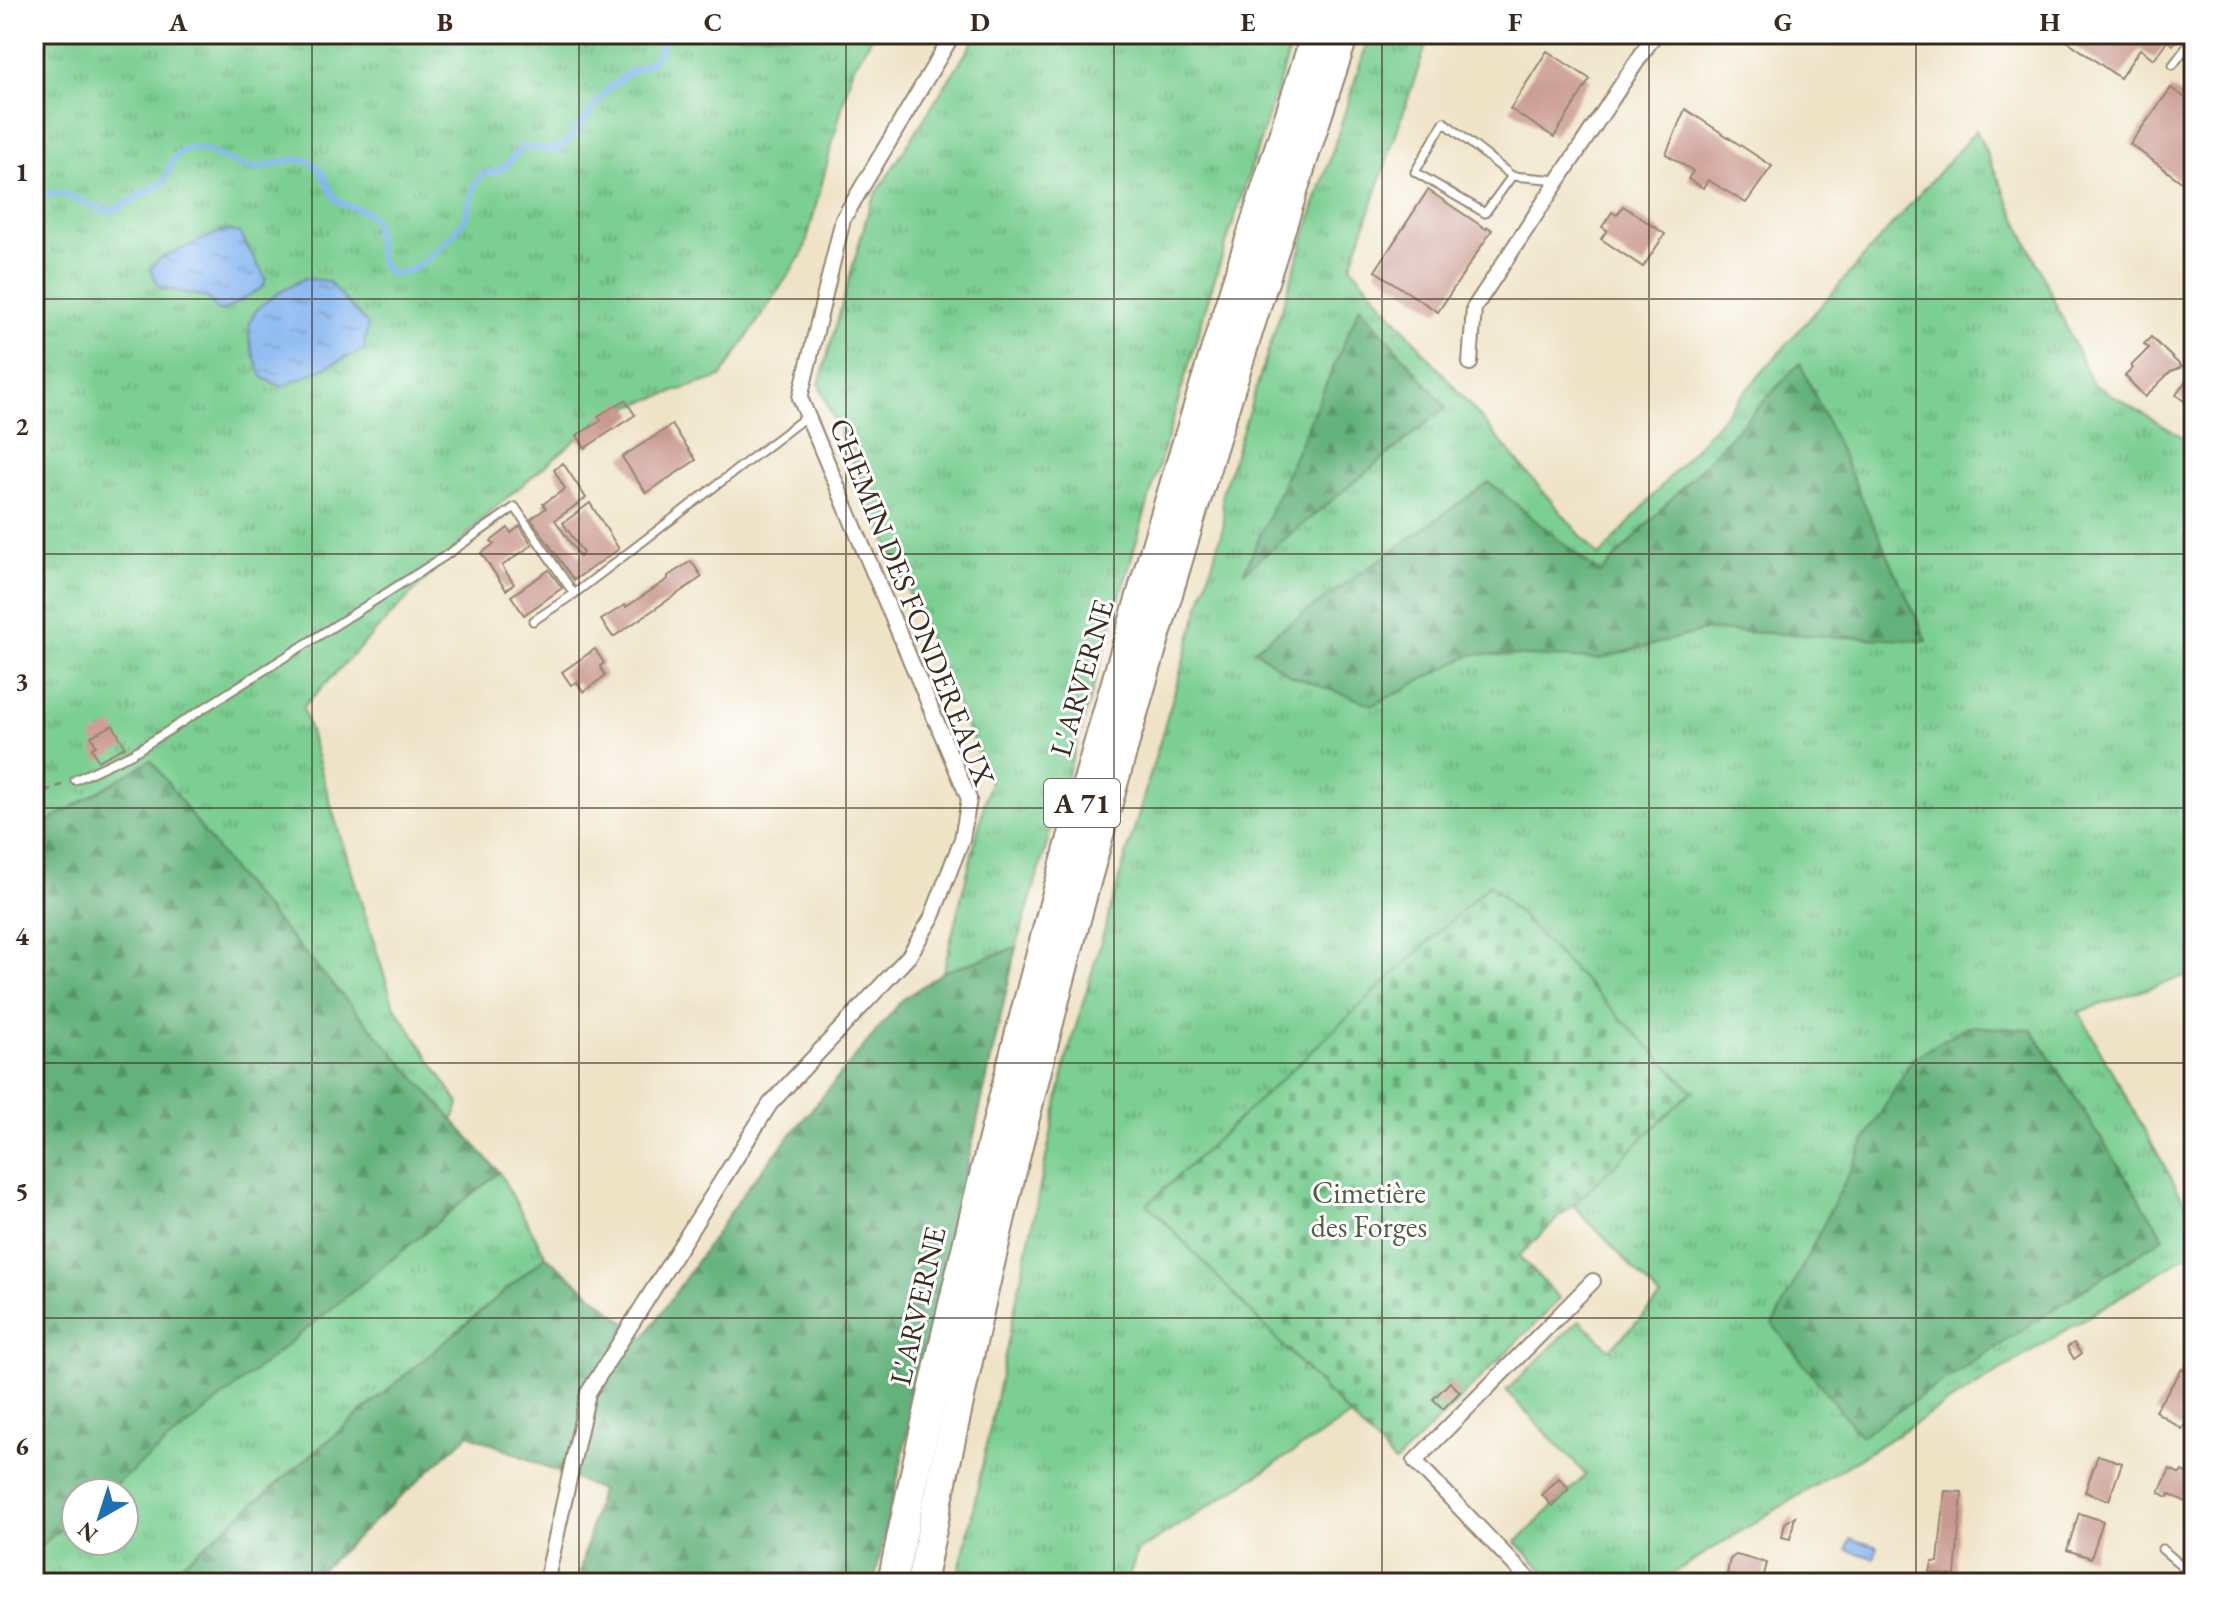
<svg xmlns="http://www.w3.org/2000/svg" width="2228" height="1617" font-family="'EB Garamond',serif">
<defs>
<pattern id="grass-tufts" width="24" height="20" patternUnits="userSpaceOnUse" patternTransform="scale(2)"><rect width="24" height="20" fill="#7bcf92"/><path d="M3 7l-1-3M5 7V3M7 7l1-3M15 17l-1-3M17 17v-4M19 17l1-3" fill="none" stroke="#66a877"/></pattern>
<pattern id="forest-firs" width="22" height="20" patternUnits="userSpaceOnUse" patternTransform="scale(2)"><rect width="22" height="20" fill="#64b27c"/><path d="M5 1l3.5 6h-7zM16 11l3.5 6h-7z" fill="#549165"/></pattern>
<pattern id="cemetery-stones" width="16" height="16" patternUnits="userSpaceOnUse" patternTransform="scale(2)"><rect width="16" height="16" fill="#7bcf92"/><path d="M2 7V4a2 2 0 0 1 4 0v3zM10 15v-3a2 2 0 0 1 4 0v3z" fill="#66a877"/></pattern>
<pattern id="water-ripples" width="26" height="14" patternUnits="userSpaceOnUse" patternTransform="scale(2)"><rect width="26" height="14" fill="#84b5f0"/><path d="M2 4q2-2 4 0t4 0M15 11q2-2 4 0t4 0" fill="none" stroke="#6d93c2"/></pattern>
</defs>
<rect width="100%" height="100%" fill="#fff"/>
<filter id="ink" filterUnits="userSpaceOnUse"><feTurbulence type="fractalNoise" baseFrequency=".0125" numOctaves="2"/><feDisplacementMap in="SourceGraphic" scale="16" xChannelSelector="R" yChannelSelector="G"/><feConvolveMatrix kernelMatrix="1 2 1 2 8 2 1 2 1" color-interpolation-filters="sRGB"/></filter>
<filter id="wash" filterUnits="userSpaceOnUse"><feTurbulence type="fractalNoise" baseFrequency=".006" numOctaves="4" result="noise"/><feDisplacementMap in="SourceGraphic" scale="32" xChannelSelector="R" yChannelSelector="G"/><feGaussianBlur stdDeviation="1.8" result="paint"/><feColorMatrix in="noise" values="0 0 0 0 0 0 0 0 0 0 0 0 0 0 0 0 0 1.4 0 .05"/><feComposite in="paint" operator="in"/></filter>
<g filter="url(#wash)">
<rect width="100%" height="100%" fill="#efe3c6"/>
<g fill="url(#grass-tufts)" stroke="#5b7c58" stroke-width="2">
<path d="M34 34H874L852 69 804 251 721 377 608 413 491 511 303 707 334 816 393 1003 459 1104 424 1204 388 1262 499 1172 546 1256 160 1583H34V1551L76 1517V1541H124V1493H105L225 1395 34 1398Z"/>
<path d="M978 34H1295L1211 290 1016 948 943 972 990 781 819 385 871 202Z"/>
<path d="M1370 34H1430L1351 266 1599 557 1976 130 2092 383 2194 444V973L2079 1012 2194 1219V1251L1657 1583H1555L1516 1542 1586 1475 1506 1391 1579 1320 1610 1349 1661 1298 1573 1205 1692 1090 1148 1204 1350 1416 1137 1552 1127 1583H956L969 1529 1067 1057 1224 524 1222 494Z"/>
</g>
<g fill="url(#forest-firs)" stroke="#506e4d" stroke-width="2">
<path d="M1360 306 1446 407 1244 572Z"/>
<path d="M1800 363 1927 641 1707 630 1599 659 1473 654 1373 705 1289 675 1254 649 1489 482 1600 574Z"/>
<path d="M151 760 238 878 499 1172 105 1493H76V1517L34 1551V830Z"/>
<path d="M1016 948 874 1583H577L600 1490 469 1434 307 1583H160L546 1256 644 1338 750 1184 902 1000 943 972Z"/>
<path d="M1968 1026 2032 1030 2164 1237 1860 1436 1773 1325 1868 1135 1913 1058Z"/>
</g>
<path fill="url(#cemetery-stones)" stroke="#5b7c58" stroke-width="2" d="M1490 884 1692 1091 1519 1256 1560 1299 1395 1463 1148 1204Z"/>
<g fill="url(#water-ripples)" stroke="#607087" stroke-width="2">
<path d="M224 230 240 233 266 279 263 287 225 310 217 311C214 307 213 302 209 299 204 294 170 291 160 288L150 269 159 259Z"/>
<path d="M305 278 328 281 368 325 364 350 282 387 263 378C234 315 251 308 305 278Z"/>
<path d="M1851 1539 1878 1547 1874 1558 1847 1550Z"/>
</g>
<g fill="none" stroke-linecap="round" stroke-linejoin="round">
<path stroke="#84b5f0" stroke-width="6" d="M34 200C42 197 52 192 60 194 79 196 94 210 112 211L164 183C167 176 169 166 173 160 196 128 230 171 256 168 273 167 294 154 310 162 326 170 327 190 338 201 347 209 363 207 371 216 382 226 369 279 402 273 420 270 457 234 465 218 471 207 470 194 476 183 485 168 490 175 501 169 509 165 516 153 522 147L548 150 558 149 573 135 609 88 632 71 650 63 659 52 666 34"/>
</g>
<g id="blocks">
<g fill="#c9998f">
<path d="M2071 34H2182L2173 45 2167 41 2154 59 2140 49 2120 78 2066 40Z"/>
<path d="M1547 51 1590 79 1554 137 1510 109Z"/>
<path d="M2171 88 2194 104V191L2130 144Z"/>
<path d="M1685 109 1772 166 1746 203 1708 180 1703 188 1688 179 1693 171 1666 154Z"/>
<path d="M1428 190 1486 229 1488 227 1492 230 1438 312 1375 271Z"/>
<path d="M1623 206 1665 234 1643 267 1601 239 1607 230 1602 227 1612 212 1617 215Z"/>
<path d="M2151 337 2182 367 2170 372 2145 397 2125 376 2133 368 2131 366 2149 348 2144 344Z"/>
<path d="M2190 375 2194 378V408L2176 395Z"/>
<path d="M625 400 635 415 585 448 577 435 601 421 598 416Z"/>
<path d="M672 425 696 460 646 493 622 457Z"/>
<path d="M563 463 586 498 555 520 580 557 583 553 563 523 590 503 619 549 574 580 531 519 546 508 543 504 565 489 554 470Z"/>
<path d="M520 526 532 545 502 566 514 584 506 590 481 553 494 544 491 541 508 528 511 533Z"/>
<path d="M691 561 702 577 613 637 601 620 625 605 626 607 668 579V576Z"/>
<path d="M549 570 562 588 524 615 511 596Z"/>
<path d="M595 649 604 663 600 666 605 676 583 692 577 682 571 685 562 672Z"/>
<path d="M113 725 125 747 98 761 92 748 96 746 91 736Z"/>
<path d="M2074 1343 2081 1354 2074 1359 2067 1347Z"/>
<path d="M2182 1369 2194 1377V1393L2186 1405 2188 1406 2186 1409 2193 1413 2182 1429 2155 1411Z"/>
<path d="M1450 1382 1460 1392 1443 1409 1433 1399Z"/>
<path d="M2098 1455 2122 1463 2109 1500 2085 1492Z"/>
<path d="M2170 1469 2180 1474 2182 1471 2191 1476 2189 1479 2194 1482V1506L2170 1494 2168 1497 2159 1492Z"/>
<path d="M1559 1478 1569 1489 1552 1506 1542 1495Z"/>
<path d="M1945 1491 1962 1492 1955 1576 1930 1573 1932 1562H1938Z"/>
<path d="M2079 1513 2103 1521 2091 1558 2067 1550Z"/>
<path d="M1795 1516 1790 1539 1782 1537 1785 1523Z"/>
<path d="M1736 1555 1767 1563 1762 1583H1745L1746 1579 1727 1574 1730 1559Z"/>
<path d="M2125 1575 2141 1583H2121Z"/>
</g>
</g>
</g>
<g filter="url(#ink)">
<use href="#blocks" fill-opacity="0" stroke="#958672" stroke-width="2"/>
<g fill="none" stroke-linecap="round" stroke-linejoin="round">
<g stroke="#958672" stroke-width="11">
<g id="lane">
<path d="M2173 65 2194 37"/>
<path d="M1512 176 1485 213 1415 172 1444 122 1512 176 1559 180"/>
<path d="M533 621 574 594 807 416"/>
<path d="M75 780 133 753 445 556 515 507 574 594"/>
<path d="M2162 1549 2194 1576"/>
</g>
</g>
<g stroke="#958672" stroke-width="18">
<g id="street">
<path d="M1470 363 1474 308 1655 34"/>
<path d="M546 1583 588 1393 770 1104 909 956 931 919 962 839 969 799 800 398 843 219 953 34"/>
<path d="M1532 1583 1415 1461 1593 1281"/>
</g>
</g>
<g stroke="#958672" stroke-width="32">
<g id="highway">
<path d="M892 1583C999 1058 1150 543 1316 34"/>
<path d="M921 1583C951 1435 983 1288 1019 1142 1110 768 1224 399 1344 34"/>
</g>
</g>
<path stroke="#958672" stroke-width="3" stroke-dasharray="6 6" stroke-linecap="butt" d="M34 795 64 784"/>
<use href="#lane" stroke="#fff" stroke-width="7"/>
<use href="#street" stroke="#fff" stroke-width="14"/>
<use href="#highway" stroke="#fff" stroke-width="28"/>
</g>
</g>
<path fill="none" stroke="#3b2a1e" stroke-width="2" stroke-opacity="0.55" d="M312 34V1583M579 34V1583M846 34V1583M1114 34V1583M1382 34V1583M1649 34V1583M1916 34V1583M34 299H2194M34 554H2194M34 808H2194M34 1063H2194M34 1318H2194"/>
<g text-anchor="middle" stroke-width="6" stroke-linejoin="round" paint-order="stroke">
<rect fill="#fff" stroke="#766a62" stroke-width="2" x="1044" y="779" width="76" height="48" rx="6"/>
<g font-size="28" font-weight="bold" fill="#3b2a1e">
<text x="1082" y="813">A 71</text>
</g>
<g font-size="30" fill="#3b2a1e" stroke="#fff">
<text transform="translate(912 602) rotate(68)" y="10">CHEMIN DES FONDEREAUX</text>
<text transform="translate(1082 678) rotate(-74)" y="10">L'ARVERNE</text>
<text transform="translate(918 1306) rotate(-77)" y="10">L'ARVERNE</text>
</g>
<g font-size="30" fill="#4e5c41" stroke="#fff">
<text x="1369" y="1203">Cimetière<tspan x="1369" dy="34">des Forges</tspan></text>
</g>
</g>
<rect width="2228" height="1617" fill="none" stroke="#fff" stroke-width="88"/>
<g transform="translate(100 1517) rotate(219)"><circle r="38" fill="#ffffff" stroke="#b1aaa5" stroke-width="2"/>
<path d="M0-6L14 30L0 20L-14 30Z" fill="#1f6fb2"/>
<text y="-12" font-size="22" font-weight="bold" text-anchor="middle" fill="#3b2a1e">N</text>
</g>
<rect x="44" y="44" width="2140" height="1529" fill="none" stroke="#3b2a1e" stroke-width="3"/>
<g font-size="26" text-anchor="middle" font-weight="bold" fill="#3b2a1e">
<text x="178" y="31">A</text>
<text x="445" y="31">B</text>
<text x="713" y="31">C</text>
<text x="980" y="31">D</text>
<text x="1248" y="31">E</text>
<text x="1515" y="31">F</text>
<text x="1783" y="31">G</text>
<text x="2050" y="31">H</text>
<text x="22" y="181">1</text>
<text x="22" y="435">2</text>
<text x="22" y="690">3</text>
<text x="22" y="945">4</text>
<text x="22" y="1200">5</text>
<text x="22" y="1455">6</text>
</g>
</svg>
